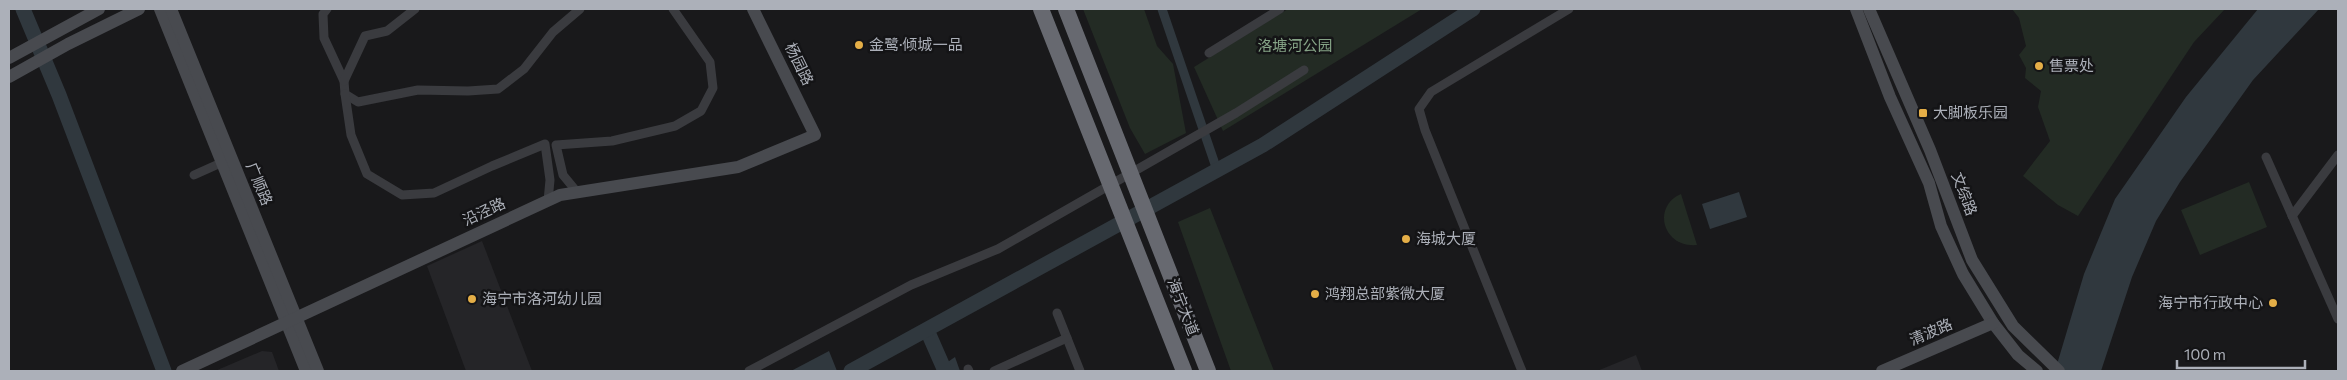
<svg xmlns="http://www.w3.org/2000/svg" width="2347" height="380" font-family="Commissioner,'Noto Sans SC',sans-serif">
<rect width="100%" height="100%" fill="#19191b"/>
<g fill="#252528">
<path d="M482 241 532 371H466L427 266Z"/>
<path d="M262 351 272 352 279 371H215Z"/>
<path d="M1636 355 1642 371H1597Z"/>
</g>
<g fill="#232b24">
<path d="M1083 9H1144L1157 46 1173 64 1186 133 1145 154 1130 128Z"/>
<path d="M1288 9H1422L1223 131 1194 67Z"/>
<path d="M2012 9H2225L2194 42 2078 216 2058 205 2023 176 2050 141 2038 107 2041 91 2025 78 2026 68 2019 55 2026 46 2019 18Z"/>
<path d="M2249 182 2267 227 2200 255 2181 210Z"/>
<path d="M1681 194 1697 245C1662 248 1652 206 1681 194Z"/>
<path d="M1210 208 1274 371H1231L1178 222Z"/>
</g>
<g fill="#30383e">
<path d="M2258 9H2319L2253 80 2180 182 2156 221 2132 277 2101 371H2055L2084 274 2115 199 2186 97Z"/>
<path d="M1739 192 1747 217 1710 229 1702 204Z"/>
<path d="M829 351 837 371H791Z"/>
<path d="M955 357 960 371H940L939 368Z"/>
</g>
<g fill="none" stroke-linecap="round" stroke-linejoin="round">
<path stroke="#30383e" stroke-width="9" d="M1162 9 1217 170"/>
<g stroke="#30383e" stroke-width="15">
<path d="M23 9 59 95 164 371"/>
<path d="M927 330 945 371"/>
<path d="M851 371 1263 145 1473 9"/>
</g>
<g stroke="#3a3b3f" stroke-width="9">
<path d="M327 9 323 14 324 38 344 81 345 94 358 102 418 90 468 91 498 89 524 69 553 32 580 9"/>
<path d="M1209 53 1280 9"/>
<path d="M344 81 365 36 387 31 415 9"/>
<path d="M345 94 351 135 367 174 402 195 434 193 492 166 545 144 550 180 548 201"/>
<path d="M2266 157 2338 319"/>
<path d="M194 175 223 162"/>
<path d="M577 192 563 175 556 145 612 141 675 126 701 111 713 88 710 62 673 9"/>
<path d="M2292 216 2338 155"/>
<path d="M1057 313 1080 371"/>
<path d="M968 369 969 371"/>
<path d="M749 371 911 285 998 249 1236 113 1304 70"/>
<path d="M994 371 1067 338"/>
<path d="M1522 371 1425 130 1419 109 1431 92 1569 9"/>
</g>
<g stroke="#484a4f" stroke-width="12">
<path d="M160 9 306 371"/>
<path d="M171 9 318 371"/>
<path d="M1856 9 1890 97 1929 183 1941 226 1963 274 1993 323 2018 355 2037 371"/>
<path d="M1869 9 1930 150 1972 260 2013 326 2059 371"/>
<path d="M9 58 99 9"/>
<path d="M9 77 68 44 139 9"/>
<path d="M182 371 560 195 738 167 815 135 753 9"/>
<path d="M1882 371 1993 323"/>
</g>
<g stroke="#676970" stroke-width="16">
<path d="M1041 9 1184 371"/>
<path d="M1066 9 1208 371"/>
</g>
</g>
<g fill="#e4ae47" stroke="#141416" stroke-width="2">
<circle cx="859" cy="45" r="5"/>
<circle cx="2039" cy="66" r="5"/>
<rect x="1918" y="108" width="10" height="10" rx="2.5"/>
<circle cx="1406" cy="239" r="5"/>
<circle cx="1315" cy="294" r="5"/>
<circle cx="472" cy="299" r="5"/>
<circle cx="2273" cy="303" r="5"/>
</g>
<g text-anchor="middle" stroke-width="5" stroke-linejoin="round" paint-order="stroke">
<g font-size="15" fill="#acb0b9" stroke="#141416" text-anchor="start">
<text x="869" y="50">金鹭·倾城一品</text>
<text x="2049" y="71">售票处</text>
<text x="1933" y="118">大脚板乐园</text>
<text x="1416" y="244">海城大厦</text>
<text x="1325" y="299">鸿翔总部紫微大厦</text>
<text x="482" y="304">海宁市洛河幼儿园</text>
<text x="2263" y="308" text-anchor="end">海宁市行政中心</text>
</g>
<g font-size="15" fill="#85a386" stroke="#141416">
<text x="1295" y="51">洛塘河公园</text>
</g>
<g font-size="15" fill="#acb0b9" stroke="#141416">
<text transform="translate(799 64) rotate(64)" y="5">杨园路</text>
<text transform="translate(259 184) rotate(68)" y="5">广顺路</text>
<text transform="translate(1964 194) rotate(69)" y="5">文综路</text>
<text transform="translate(484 212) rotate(-25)" y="5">沿泾路</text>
<text transform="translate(1183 307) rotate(69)" y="5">海宁大道</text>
<text transform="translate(1931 332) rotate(-23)" y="5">清波路</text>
</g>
</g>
<rect width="2347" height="380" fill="none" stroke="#acb0b9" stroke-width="20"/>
<path d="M2177 360v8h128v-8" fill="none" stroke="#acb0b9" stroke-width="2.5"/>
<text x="2184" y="360" font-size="15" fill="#acb0b9" stroke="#141416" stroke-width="4" paint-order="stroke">100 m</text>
</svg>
